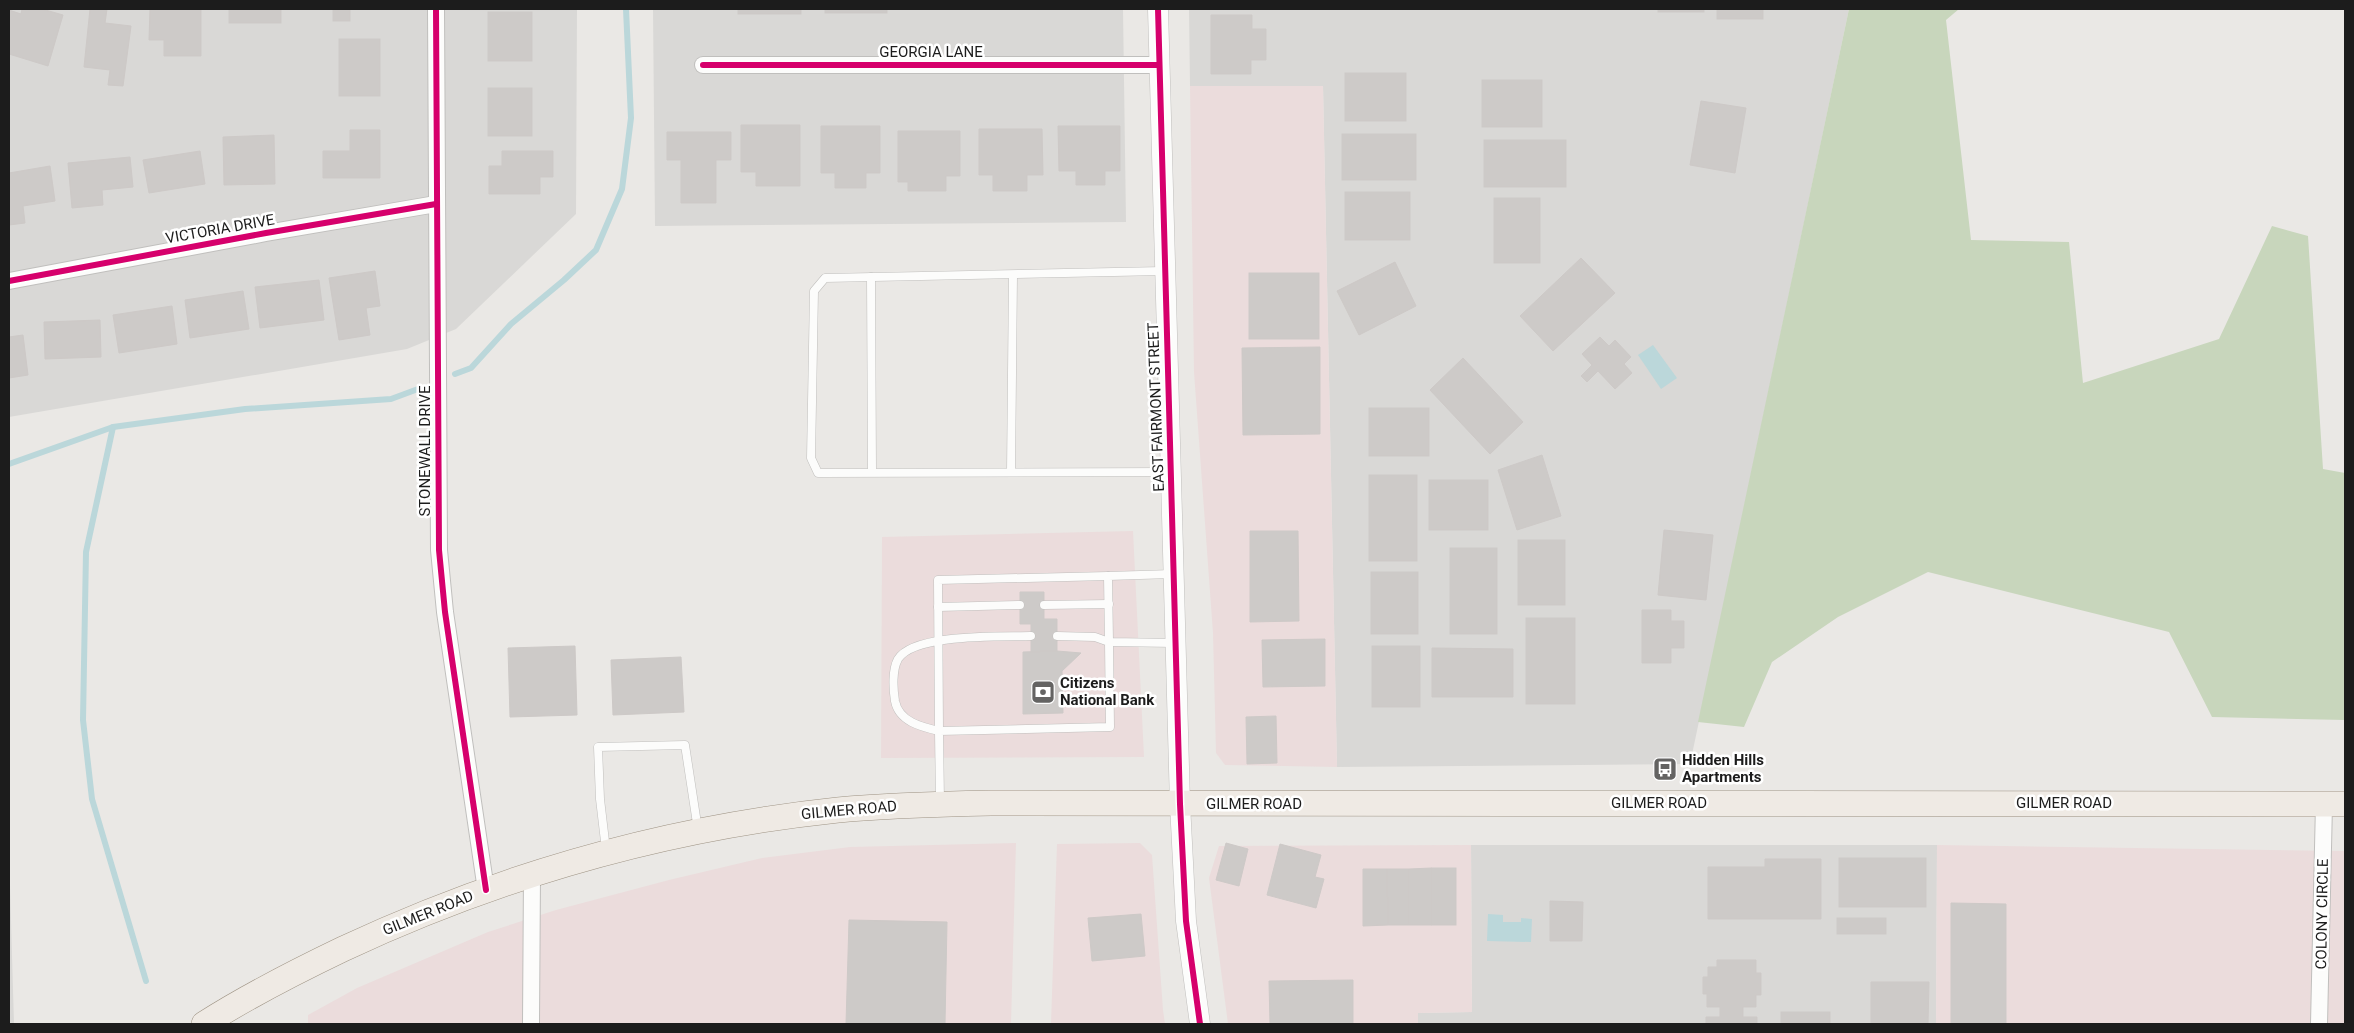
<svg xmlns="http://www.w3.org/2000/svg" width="2354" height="1033" font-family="Roboto,sans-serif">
<rect width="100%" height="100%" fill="#eae8e5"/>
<g fill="#d9d8d6">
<path d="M9 9H577L576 214 456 329 407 349 9 417Z"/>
<path d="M653 9H1123L1126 222 655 226Z"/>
<path d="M1189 9H1849L1690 764 1337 767 1323 86H1190Z"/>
<path d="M1471 845H1937L1936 1024H1418V1013L1472 1012Z"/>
<path d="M9 851 14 1024H9Z"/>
</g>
<g fill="#ebdcdc">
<path d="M1190 86H1323L1337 767 1225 765 1216 753 1213 633 1194 372Z"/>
<path d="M1133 531 1144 757 881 758 882 537Z"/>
<path d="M1016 843 1011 1024H308V1015L357 988 488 932 556 910 669 880 762 858 850 847Z"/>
<path d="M1140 843 1152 855 1163 1010 1165 1024H1051L1057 844Z"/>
<path d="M1471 845 1472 1012 1418 1013V1024H1228L1209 878 1219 846Z"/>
<path d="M1937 845 2345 851V1024H1936Z"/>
</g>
<path fill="#c8d6bc" d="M1849 9H1959L1946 20 1971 240 2069 242 2083 383 2219 339 2272 226 2308 236 2323 469 2345 473V720L2212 717 2169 632 1928 572 1838 617 1772 662 1744 727 1698 722Z"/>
<g fill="#bbd7da">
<path d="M1653 345 1677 378 1661 389 1638 355Z"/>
<path d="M1488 914 1503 915V922H1521V918L1532 919 1531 942 1487 941Z"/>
</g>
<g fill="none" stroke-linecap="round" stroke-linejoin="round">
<g stroke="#bbd7da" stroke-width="6">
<path d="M455 374 471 368 511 324 564 280 596 250 622 189 631 118 626 9"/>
<path d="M113 427 86 552 83 720 92 799 146 981"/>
<path d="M9 464 113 427 245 409 391 399 418 389"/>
</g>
</g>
<g fill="#cdcac8" stroke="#cdc9c7">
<path d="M22 9H42L63 15 48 66 9 54V10L21 14Z"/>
<path d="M90 9H107L105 23 131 26 123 86 108 85 110 70 84 67Z"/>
<path d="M150 9H201V56H164V40H149Z"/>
<rect x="229" y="9" width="52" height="14"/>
<rect x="333" y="9" width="17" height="12"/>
<rect x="738" y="9" width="63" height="5"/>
<rect x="825" y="9" width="62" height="4"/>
<rect x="1658" y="9" width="46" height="3"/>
<rect x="1717" y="9" width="46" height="10"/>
<rect x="488" y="12" width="44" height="49"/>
<path d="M1211 15H1252V29H1266V60H1251V74H1211Z"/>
<rect x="339" y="39" width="41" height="57"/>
<rect x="1345" y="73" width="61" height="48"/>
<rect x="1482" y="80" width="60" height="47"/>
<rect x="488" y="88" width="44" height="48"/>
<path d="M1701 101 1746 108 1735 173 1690 165Z"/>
<path d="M741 125H800V186H756V172H741Z"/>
<path d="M821 126H880V173H866V188H835V173H821Z"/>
<path d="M1058 126H1120V171H1105V185H1076V171H1059Z"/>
<path d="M979 129H1042L1043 175H1027V191H993V175H979Z"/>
<path d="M350 130H380V178H323V151H350Z"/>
<path d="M898 131H960V176H946V191H908V182H898Z"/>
<path d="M667 132H731V160H716V203H681V160H667Z"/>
<rect x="1342" y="134" width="74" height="46"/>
<path d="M274 135 275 184 224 185 223 137Z"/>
<rect x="1484" y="140" width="82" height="47"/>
<path d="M200 151 205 184 149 193 143 160Z"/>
<path d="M502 151H553V177H540V194H489V166H502Z"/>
<path d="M130 157 133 187 102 190 103 205 72 208 68 163Z"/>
<path d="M50 166 55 201 23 206 25 223 9 225V173Z"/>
<rect x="1345" y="192" width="65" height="48"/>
<rect x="1494" y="198" width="46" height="65"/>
<path d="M1581 258 1615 293 1553 351 1520 316Z"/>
<path d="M1395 262 1416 306 1359 335 1337 291Z"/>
<path d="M375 271 380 306 366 308 370 335 339 340 329 278Z"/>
<rect x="1249" y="273" width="70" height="66"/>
<path d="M319 280 324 320 260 328 255 287Z"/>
<path d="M243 291 249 329 190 338 185 300Z"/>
<path d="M172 306 177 344 119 353 113 315Z"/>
<path d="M100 320 101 357 45 359 44 322Z"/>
<path d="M23 335 28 375 9 378V337Z"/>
<path d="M1600 337 1609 346 1615 340 1631 357 1624 364 1632 373 1615 389 1598 371 1587 382 1581 376 1592 365 1582 354Z"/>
<path d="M1320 347V434L1243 435 1242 348Z"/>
<path d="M1463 358 1523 422 1490 454 1430 390Z"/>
<rect x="1369" y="408" width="60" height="48"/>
<path d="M1542 455 1561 516 1517 530 1498 470Z"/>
<rect x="1369" y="475" width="48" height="86"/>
<rect x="1429" y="480" width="59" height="50"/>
<path d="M1664 530 1713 535 1706 600 1658 595Z"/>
<path d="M1250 531H1298L1299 621 1250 622Z"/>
<rect x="1518" y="540" width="47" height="65"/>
<rect x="1450" y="548" width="47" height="86"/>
<rect x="1371" y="572" width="47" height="62"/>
<path d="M1020 592H1044V619H1057V651L1031 652V624H1020Z"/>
<path d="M1642 610H1671V621H1684V648H1671V663H1642Z"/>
<rect x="1526" y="618" width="49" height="86"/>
<path d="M1325 639V686L1263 687 1262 640Z"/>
<path d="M575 646 577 715 510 717 508 648Z"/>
<rect x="1372" y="646" width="48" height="61"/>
<path d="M1432 648 1513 649V697H1432Z"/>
<path d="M1057 651 1081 653 1062 671 1063 713 1023 714V652Z"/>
<path d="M681 657 684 712 613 715 611 660Z"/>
<path d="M1276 716 1277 763 1247 764 1246 717Z"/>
<path d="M1226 843 1248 849 1239 886 1216 880Z"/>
<path d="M1280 844 1321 855 1315 877 1324 879 1316 908 1267 895Z"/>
<rect x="1839" y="858" width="87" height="49"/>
<path d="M1765 859H1821V919H1708V867H1765Z"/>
<rect x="1432" y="868" width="24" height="57"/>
<path d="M1432 868V925H1409V869Z"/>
<path d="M1363 869H1387L1388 925 1363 926Z"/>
<path d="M1387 869H1409V925H1388Z"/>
<path d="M1550 901 1583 902 1582 941H1550Z"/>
<path d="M1951 903 2006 904V1024H1951Z"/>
<path d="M1141 914 1145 956 1092 961 1088 918Z"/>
<rect x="1837" y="918" width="49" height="16"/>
<path d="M849 920 947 922 945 1024H846Z"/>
<path d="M1717 960H1756V973H1761V995H1756V1007H1743V1017H1757V1024H1706V1017H1720V1007H1707V994H1703V977H1708V967H1717Z"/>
<path d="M1353 980V1024H1270L1269 981Z"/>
<path d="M1871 982H1929L1928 1024H1871Z"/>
<rect x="1781" y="1012" width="49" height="12"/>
</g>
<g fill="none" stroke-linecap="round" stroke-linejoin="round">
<g stroke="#c0bfbd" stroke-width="9">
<g id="service">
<path d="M1163 271 825 278 814 291 811 458 818 473 1170 472"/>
<path d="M871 277 872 472"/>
<path d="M1011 472 1013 275"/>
<path d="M1172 574 1108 576 1109 642 1175 643"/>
<path d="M1044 605 1109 604"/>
<path d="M938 607 1020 605"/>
<path d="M1031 636C1002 637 914 633 898 659 892 670 893 689 895 701 899 722 922 727 939 731 939 680 938 630 938 580L1108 576"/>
<path d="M940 802 939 731 1110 727 1109 642 1095 637 1057 636"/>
<path d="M606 850 600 799 598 747 685 745 698 830"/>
</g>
</g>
<g stroke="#c0bfbd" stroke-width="18">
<g id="minor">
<path d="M436 9 439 550 445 612 486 890"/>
<path d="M703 65H1159"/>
<path d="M9 281 266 233 436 204"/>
<path d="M531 1024 532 875"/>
<path d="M2319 1024 2324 804"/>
</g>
</g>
<g stroke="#c0bfbd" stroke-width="21">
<path id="tertiary" d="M1158 9 1180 804 1186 921 1200 1024"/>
</g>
<g stroke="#9e9384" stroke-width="26">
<path id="primary" d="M204 1024C248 996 295 972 343 949 499 876 667 828 838 810 889 805 941 804 992 803L2345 804"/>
</g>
<use href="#service" stroke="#fcfcfb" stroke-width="8"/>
<use href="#minor" stroke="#fcfcfb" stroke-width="16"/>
<use href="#tertiary" stroke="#fcfcfb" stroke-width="20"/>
<use href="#primary" stroke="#efeae4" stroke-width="25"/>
<g stroke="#fff" stroke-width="9">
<g id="cycleway">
<path d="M436 9 439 550 445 612 486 890"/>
<path d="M1158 9 1180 804 1186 921 1200 1024"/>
<path d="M703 65H1159"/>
<path d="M9 281 266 233 436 204"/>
</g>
</g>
<use href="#cycleway" stroke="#d6006c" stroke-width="6"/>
</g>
<defs>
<g id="bank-square" transform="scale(1.25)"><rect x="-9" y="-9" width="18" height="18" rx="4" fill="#646362" stroke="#fff"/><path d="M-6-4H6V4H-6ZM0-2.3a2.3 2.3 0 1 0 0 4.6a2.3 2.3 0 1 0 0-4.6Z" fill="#fff"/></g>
<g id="bus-square" transform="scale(1.25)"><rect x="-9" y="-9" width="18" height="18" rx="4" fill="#646362" stroke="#fff"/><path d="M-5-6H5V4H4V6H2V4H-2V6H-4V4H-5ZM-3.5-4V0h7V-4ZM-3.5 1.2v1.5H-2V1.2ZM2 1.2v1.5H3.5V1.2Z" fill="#fff"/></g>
</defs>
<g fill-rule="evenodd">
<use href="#bank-square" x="1043" y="692"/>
<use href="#bus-square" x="1665" y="769"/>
</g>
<g text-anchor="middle" stroke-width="5" stroke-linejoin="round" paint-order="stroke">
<g font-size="15" fill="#1c1c1c" stroke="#fff">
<text x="931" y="57">GEORGIA LANE</text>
<text transform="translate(220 229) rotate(-10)" y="5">VICTORIA DRIVE</text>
<text transform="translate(1156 407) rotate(-92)" y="5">EAST FAIRMONT STREET</text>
<text transform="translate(425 451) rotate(-90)" y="5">STONEWALL DRIVE</text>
<text x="1659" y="808">GILMER ROAD</text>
<text x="2064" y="808">GILMER ROAD</text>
<text x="1254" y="809">GILMER ROAD</text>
<text transform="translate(849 810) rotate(-5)" y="5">GILMER ROAD</text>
<text transform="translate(428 913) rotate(-22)" y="5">GILMER ROAD</text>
<text transform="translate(2322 914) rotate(-89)" y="5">COLONY CIRCLE</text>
</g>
<g font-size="15" font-weight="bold" fill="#1c1c1c" stroke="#fff" text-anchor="start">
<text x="1060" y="688">Citizens<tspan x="1060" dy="17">National Bank</tspan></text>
<text x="1682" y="765">Hidden Hills<tspan x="1682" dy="17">Apartments</tspan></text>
</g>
</g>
<rect width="2354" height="1033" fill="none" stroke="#1c1c1c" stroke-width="20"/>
</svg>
